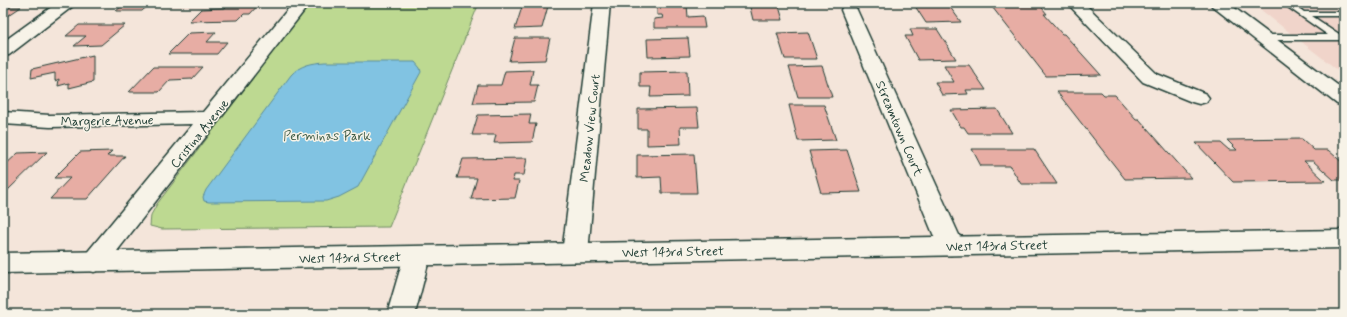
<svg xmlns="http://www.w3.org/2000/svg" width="1347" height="317" font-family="Mynerve,sans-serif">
<rect width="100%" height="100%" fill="#f4e5da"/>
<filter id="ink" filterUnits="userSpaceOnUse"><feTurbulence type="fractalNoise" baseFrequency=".025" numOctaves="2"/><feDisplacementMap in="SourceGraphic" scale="8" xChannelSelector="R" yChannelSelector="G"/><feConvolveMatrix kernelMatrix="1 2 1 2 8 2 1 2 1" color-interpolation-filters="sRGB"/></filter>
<g filter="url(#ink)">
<path fill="#f0d4ca" d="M1252 3H1344V75Z"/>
<path fill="#bdd991" stroke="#6e8b62" d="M310 3H479L389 227 162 229 150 226 151 215 157 204Z"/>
<path fill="#81c3e2" stroke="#5a8d9c" d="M325 62H415L420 68 421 72 358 187 339 197 326 201 209 202 204 201 203 197 206 190 291 75C300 65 312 63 325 62Z"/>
<g fill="#e7ada4" stroke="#1f3d34">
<path d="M126 3H151L142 11H116Z"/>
<path d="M230 3H260L250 14H244L238 20 189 21 201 9 225 8Z"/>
<path d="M749 3H778L783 20H753Z"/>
<path d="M913 3H947L961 22 926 23Z"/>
<path d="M989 3 1039 4 1047 14H1044L1062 34H1064L1101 75 1046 76Z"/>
<path d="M687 5 688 17 703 16 705 28H654V19L663 18 662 15H657V6Z"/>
<path d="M548 6 542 28 515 29 522 7Z"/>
<path d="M3 7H21L9 15H3Z"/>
<path d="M79 25H125L101 45 74 46 86 36H66Z"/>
<path d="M910 29H937L956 59 918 60 905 36H913Z"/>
<path d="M216 32 207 42H227L217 54H168L189 33Z"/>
<path d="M808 32 817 59H785L777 33Z"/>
<path d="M515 38H550L545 60 509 61Z"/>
<path d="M688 38 690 56 648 57 647 39Z"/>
<path d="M93 55V82L69 88V83L58 86 59 79 55 81V73L31 78 32 69Z"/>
<path d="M944 65H969L986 90H966L968 94 942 95 935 82H954Z"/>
<path d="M822 66 832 97H798L789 67Z"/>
<path d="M153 67H203L192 79 170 80 159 92H129Z"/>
<path d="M533 70 530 85H538L534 102 473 103 478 85H501L505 71Z"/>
<path d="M687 71 688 96 650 97 651 87H640V72Z"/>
<path d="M1057 92H1101L1104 95H1115L1136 119H1139L1191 178 1125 179Z"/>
<path d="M789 105H824L836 140 798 141Z"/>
<path d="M697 108 699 127H680L681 144 647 145V129H638V109Z"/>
<path d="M997 109 1012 133H968L964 127H961L951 110Z"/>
<path d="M531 114 529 124H536L532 142 494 143 496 135H472L478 115Z"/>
<path d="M1302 139 1314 150H1328L1344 164V180H1334L1313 161H1304L1325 181 1233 182 1196 143H1221L1229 150H1237L1227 140Z"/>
<path d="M972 149H1034L1057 184H1021L1010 166H981Z"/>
<path d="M847 150 861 192 821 193 809 151Z"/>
<path d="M112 151 107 156H125L87 199H50L70 178H54L80 152Z"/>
<path d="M47 152 8 190H3V167L18 153Z"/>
<path d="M694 154 697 193H662L661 177 637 178V155Z"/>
<path d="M527 158 524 175H514L513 181H519L515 198 471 199 477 178H457L463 159Z"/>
</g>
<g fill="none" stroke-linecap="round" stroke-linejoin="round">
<g stroke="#1f3d34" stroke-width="3">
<path id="lane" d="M1282 3H1292L1304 12H1344V16H1312L1339 34H1344V40H1261L1260 38 1264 35H1328Z"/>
</g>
<g stroke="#1f3d34" stroke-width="3">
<g id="street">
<path d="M57 3H75L73 6 9 55 3 56V42Z"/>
<path d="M293 3H310L103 269 94 272 85 269 81 262 85 255 193 124 50 127 3 124V112L50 115 203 112Z"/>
<path d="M594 3H610L588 253 584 260 575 262 566 260 562 253Z"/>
<path d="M1067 3H1084L1157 74 1206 94 1209 98 1206 102 1199 104 1192 102 1143 82Z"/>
<path d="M1210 3H1228L1344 90V106L1337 104 1212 6Z"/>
<path d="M849 5 855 6 857 10 964 246 960 252 951 255 942 252 938 246 841 10 843 6Z"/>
<path d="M417 247 426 249 430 256 415 314H387L404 256 408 249Z"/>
</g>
</g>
<g stroke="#1f3d34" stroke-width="3">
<path id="secondary" d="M1344 230V248L3 273V253Z"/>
</g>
<use href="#lane" fill="#f7f3e8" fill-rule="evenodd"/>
<use href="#street" fill="#f7f3e8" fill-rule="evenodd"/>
<use href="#secondary" fill="#f7f3e8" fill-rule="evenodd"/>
</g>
</g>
<g text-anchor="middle" stroke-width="3" stroke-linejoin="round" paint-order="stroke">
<g font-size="13" fill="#1f3d34" stroke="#f7f3e8">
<text transform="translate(107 120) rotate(-1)" y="5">Margerie Avenue</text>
<text transform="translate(589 128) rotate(-84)" y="5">Meadow View Court</text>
<text transform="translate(900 128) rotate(67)" y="5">Streamtown Court</text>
<text transform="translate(199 133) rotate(-51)" y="5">Cristina Avenue</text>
<text transform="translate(997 245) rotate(-1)" y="5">West 143rd Street</text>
<text transform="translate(673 251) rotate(-1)" y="5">West 143rd Street</text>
<text transform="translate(350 257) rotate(-1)" y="5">West 143rd Street</text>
</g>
<g font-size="13" fill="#3f5c47" stroke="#f7f3e8">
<text x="327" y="140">Perminas Park</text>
</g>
</g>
<rect width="1347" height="317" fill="none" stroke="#f7f3e8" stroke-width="16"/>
<rect x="8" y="8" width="1331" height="301" fill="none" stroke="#1f3d34" stroke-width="1.5" filter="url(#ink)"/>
</svg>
